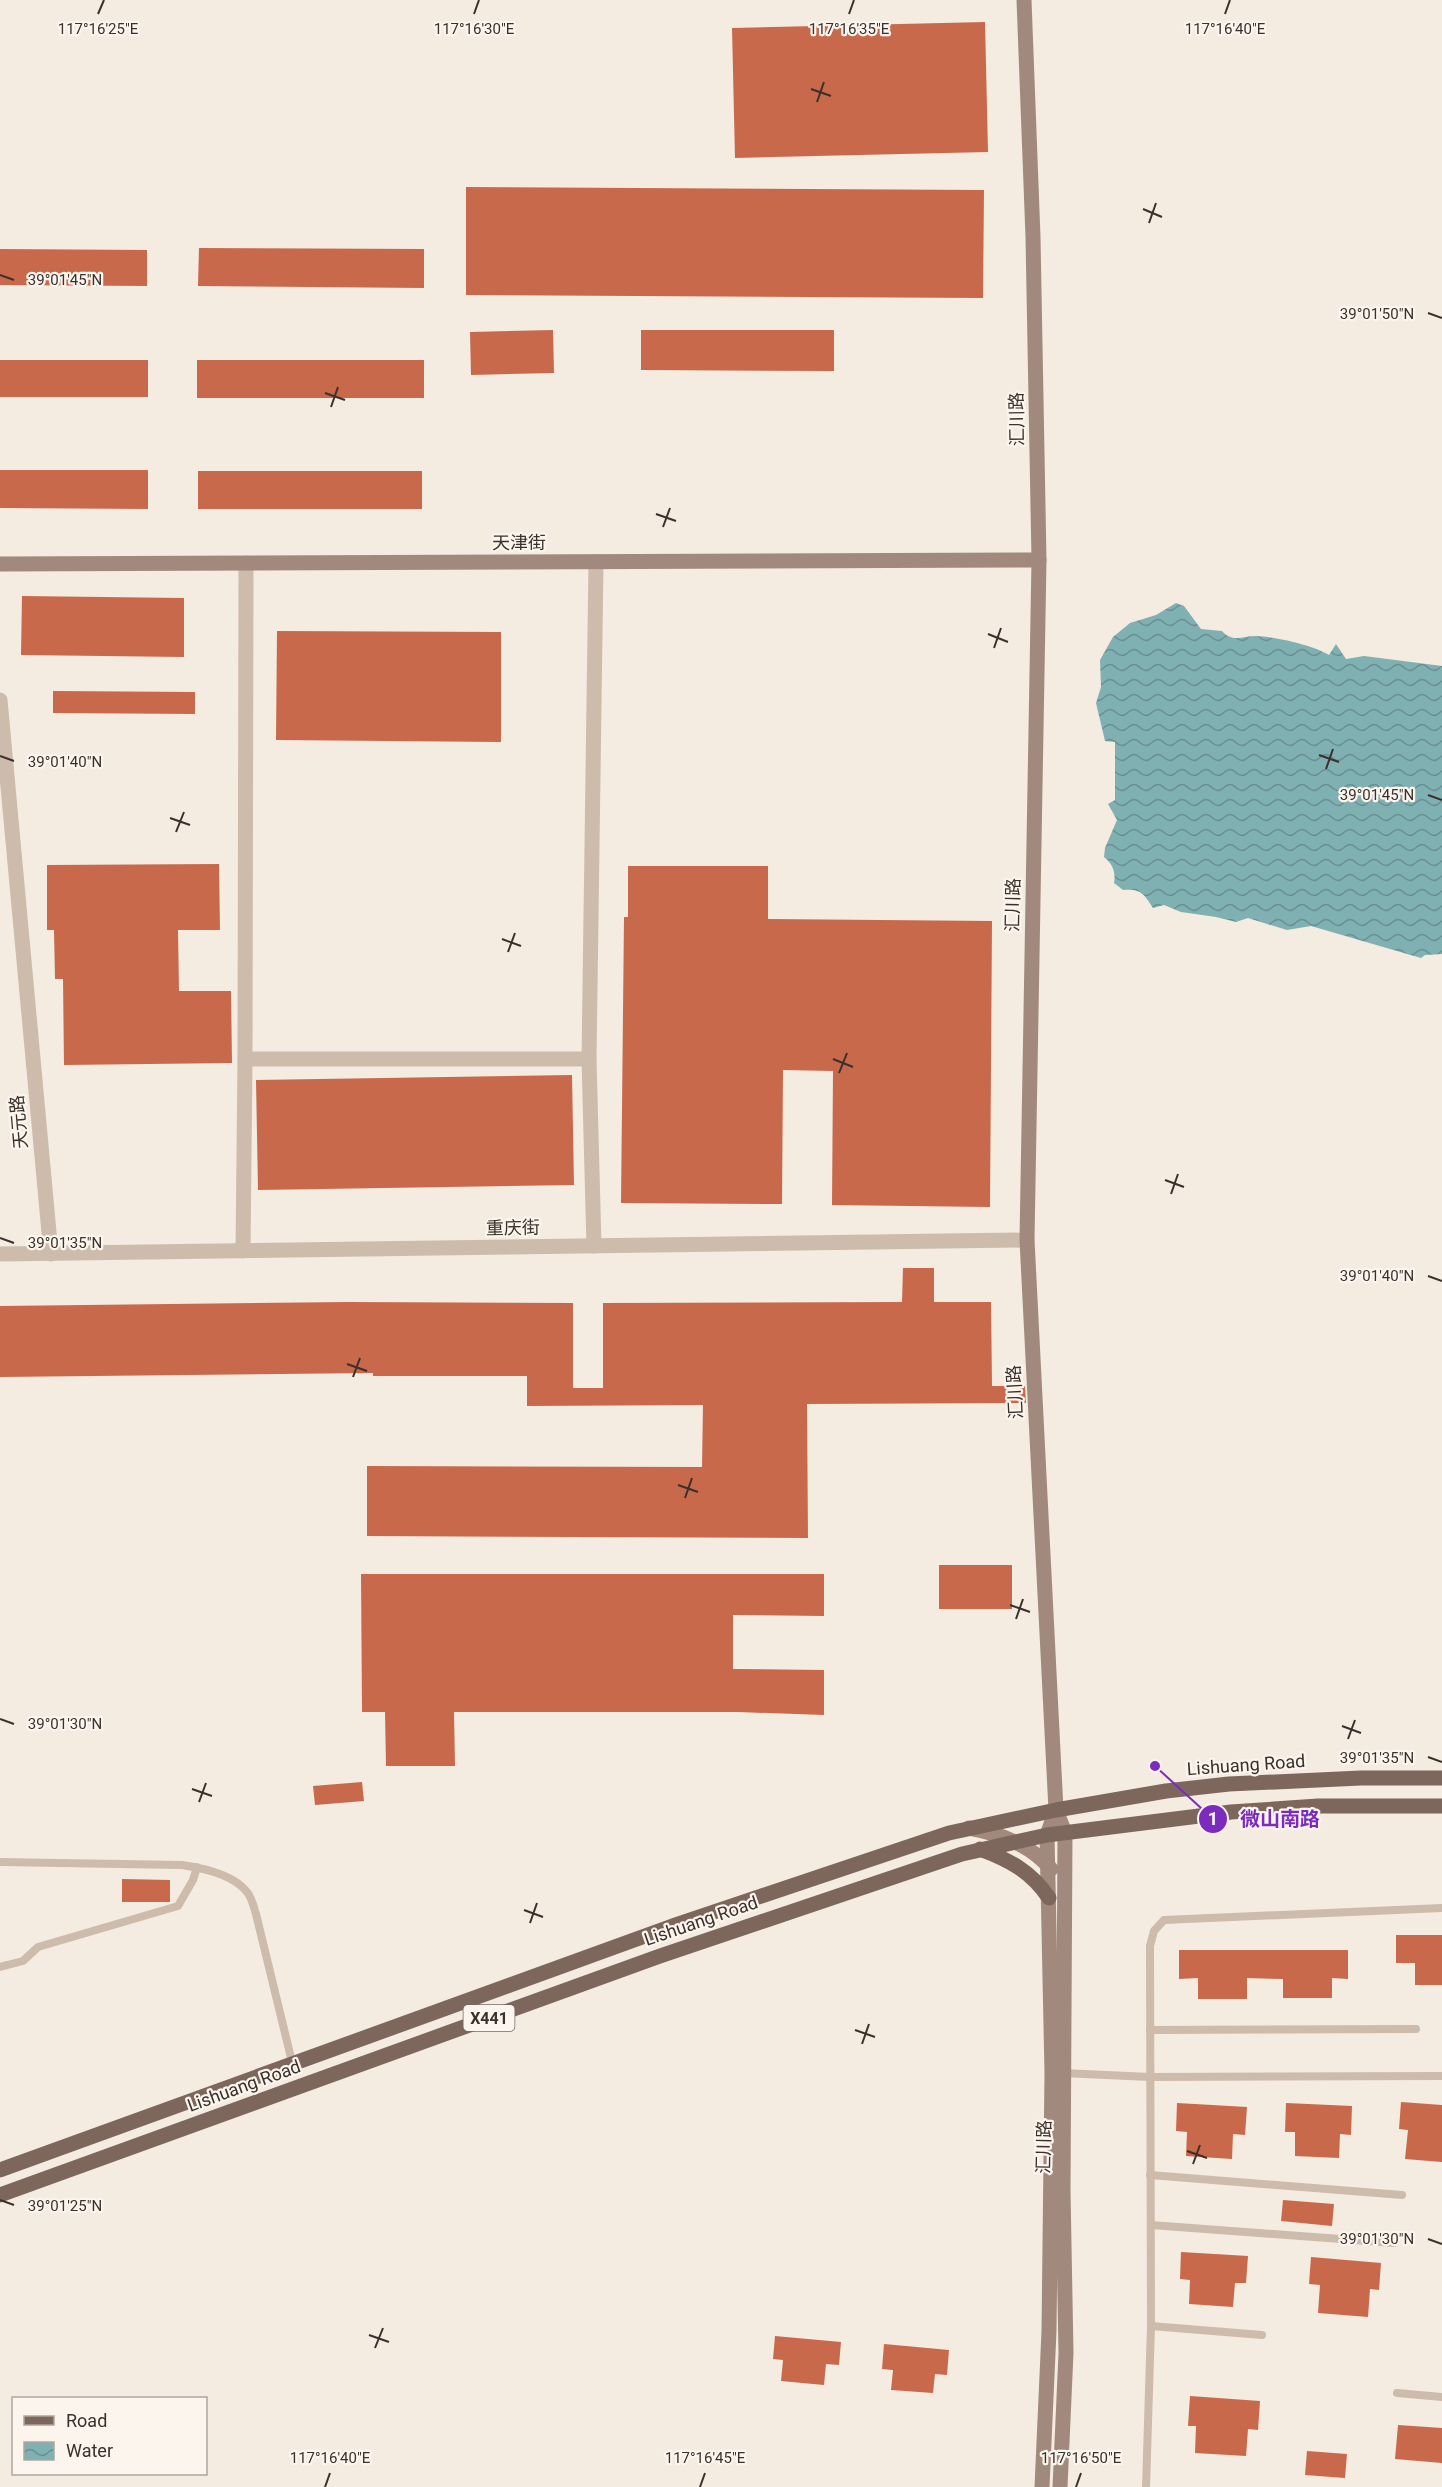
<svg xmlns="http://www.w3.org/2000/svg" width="1442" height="2487" font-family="Roboto,'Noto Sans SC',sans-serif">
<defs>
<pattern id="water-waves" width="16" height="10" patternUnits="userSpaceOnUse" patternTransform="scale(1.5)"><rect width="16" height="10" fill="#7fb0b2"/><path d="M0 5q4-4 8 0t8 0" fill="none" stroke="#699091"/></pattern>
</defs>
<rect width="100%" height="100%" fill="#f4ebe1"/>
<path fill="url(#water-waves)" d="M1176 603 1184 606 1201 629 1222 631C1233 643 1242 636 1256 636 1276 637 1313 645 1329 655L1336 644 1346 659 1364 656 1442 666V954L1425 955 1421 958 1311 926 1287 930 1248 918 1236 922 1216 917 1181 912 1164 905 1153 908C1144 894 1141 888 1123 890L1114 883C1116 873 1113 864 1104 857L1105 848 1117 820 1108 804 1115 800V742L1105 741 1096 703 1101 687 1100 660 1113 637 1130 623 1156 615Z"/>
<g fill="#c8694b">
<path d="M985 22 988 152 735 158 732 28Z"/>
<path d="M466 187 984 190 983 298 466 295Z"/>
<path d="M199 248 424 249V288L198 286Z"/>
<path d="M0 249 147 250V286L0 285Z"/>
<path d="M553 330 554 373 471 375 470 332Z"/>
<path d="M641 330H834V371L641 370Z"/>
<rect x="0" y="360" width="148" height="37"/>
<rect x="197" y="360" width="227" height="38"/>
<path d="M0 470H148V509L0 508Z"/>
<rect x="198" y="471" width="224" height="38"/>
<path d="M22 596 184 598V657L21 655Z"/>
<path d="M277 631 501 632V742L276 740Z"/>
<path d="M53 691 195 692V714L53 713Z"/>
<path d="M219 864 220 930H178L179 991H231L232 1063 64 1065 63 979H55L54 930H47V865Z"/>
<path d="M628 866H768V919L992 921 990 1207 832 1205 833 1071 783 1070 782 1204 621 1203 624 917H628Z"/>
<path d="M572 1075 574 1185 258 1190 256 1080Z"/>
<path d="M903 1268H934V1302H991L992 1386H1025L1026 1403 807 1404 808 1538 367 1536V1466L702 1467 703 1405 527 1406V1376H373V1373L0 1377V1306L348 1302 573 1303V1388H603V1303L902 1302Z"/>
<rect x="939" y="1565" width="73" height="44"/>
<path d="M361 1574H824V1616L733 1615V1669L824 1670V1715L738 1712H454L455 1766H386L385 1712H362Z"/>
<path d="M362 1782 364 1801 315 1805 313 1786Z"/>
<path d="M122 1879 170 1880V1902H122Z"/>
<path d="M1396 1935H1442V1985H1415V1963H1396Z"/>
<path d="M1179 1950H1348V1979L1332 1978V1998H1283V1979L1247 1978V1999H1198V1978L1179 1979Z"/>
<path d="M1401 2102 1442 2105V2162L1405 2159 1408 2130 1399 2129Z"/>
<path d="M1177 2103 1247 2107 1245 2135 1233 2134 1232 2159 1186 2156 1187 2132 1176 2131Z"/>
<path d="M1286 2103 1352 2106 1351 2135 1340 2134 1339 2158 1295 2156V2132H1285Z"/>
<path d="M1283 2200 1334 2204 1332 2226 1281 2221Z"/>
<path d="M1181 2252 1248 2256 1246 2283H1235L1233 2307 1189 2304 1190 2280 1180 2279Z"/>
<path d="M1311 2257 1381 2263 1379 2290 1370 2289 1368 2317 1318 2313 1320 2285 1309 2284Z"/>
<path d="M775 2336 841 2342 839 2365 826 2364 824 2385 781 2381 783 2360 773 2359Z"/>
<path d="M884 2344 949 2350 947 2375 935 2374 933 2393 891 2390 893 2370 882 2369Z"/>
<path d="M1190 2396 1260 2401 1258 2430 1248 2429 1246 2456 1195 2453 1196 2426H1188Z"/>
<path d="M1398 2425 1442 2428V2463L1395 2459Z"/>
<path d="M1307 2451 1347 2454 1345 2478 1305 2475Z"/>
</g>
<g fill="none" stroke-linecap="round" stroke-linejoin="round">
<g stroke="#cdbbac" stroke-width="8">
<path d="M0 1862 182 1865C203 1868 233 1874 247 1892 252 1898 254 1908 256 1914L292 2062"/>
<path d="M0 1967 23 1961 38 1947 178 1906 193 1880 197 1867"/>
<path d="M1150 2030 1416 2029"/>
<path d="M1062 2073 1150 2077 1442 2076"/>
<path d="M1150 2175 1402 2195"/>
<path d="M1151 2225 1394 2243"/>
<path d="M1151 2326 1262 2335"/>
<path d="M1397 2393 1442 2397"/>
<path d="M1146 2487 1151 2326 1150 1946 1154 1931 1164 1920 1442 1908"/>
</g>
<g stroke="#cdbbac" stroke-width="15">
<path d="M0 700 51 1254"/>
<path d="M245 1059 246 563"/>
<path d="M594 1246 589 1059 596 562"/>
<path d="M243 1251 245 1059H589"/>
<path d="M0 1254 1027 1240"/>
</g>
<g stroke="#a18a7d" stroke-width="15">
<path d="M1024 0 1033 237 1039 560 1027 1240 1056 1810 1065 1833 1063 2191 1066 2353 1060 2487"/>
<path d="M0 564 1039 560"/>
<path d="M969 1828C998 1833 1031 1845 1051 1869"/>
<path d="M1042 2487 1049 2331 1052 2073 1047 1835 1056 1810"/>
</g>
<g stroke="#7d675c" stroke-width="15">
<path d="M980 1849C1009 1860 1031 1871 1049 1898"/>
<path d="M0 2170 678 1924 949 1833 1056 1810 1166 1791 1229 1784 1361 1778H1442"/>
<path d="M0 2195 660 1956 962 1854 1047 1835 1231 1812 1318 1806H1442"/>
</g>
</g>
<path fill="none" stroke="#3b302b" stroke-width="2" d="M98 14 104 0M474 14 479 0M849 14 854 0M1225 14 1230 0M811 89 831 96M817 102 824 82M1143 209 1162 217M1149 223 1156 203M0 275 14 280M1428 313 1442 318M325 393 345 400M331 407 338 387M656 514 676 521M663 527 670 508M988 634 1008 642M994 648 1001 628M1319 755 1339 762M0 756 14 761M1326 769 1333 749M1428 795 1442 800M170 818 190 825M176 832 184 812M502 939 521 946M508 952 515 933M833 1059 853 1067M839 1073 847 1053M1165 1180 1184 1187M1171 1194 1178 1174M0 1238 14 1243M1428 1276 1442 1281M347 1364 367 1371M353 1377 360 1358M678 1485 698 1492M685 1498 692 1478M1010 1605 1030 1612M1016 1619 1023 1599M0 1719 14 1724M1342 1726 1361 1733M1348 1739 1355 1720M1428 1757 1442 1762M192 1789 212 1796M199 1802 206 1783M524 1910 543 1917M530 1923 537 1903M855 2030 875 2037M862 2044 869 2024M1187 2151 1207 2158M1193 2164 1200 2145M0 2200 14 2205M1428 2239 1442 2244M369 2335 389 2342M375 2348 383 2328M325 2487 330 2473M700 2487 705 2473M1076 2487 1081 2473"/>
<g text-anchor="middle" stroke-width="4.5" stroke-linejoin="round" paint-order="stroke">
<rect fill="#fbf5ee" stroke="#756b66" stroke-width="1.5" x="463.5" y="2005" width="51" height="26" rx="4.5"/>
<g font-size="16" font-weight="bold" fill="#3b302b">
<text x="489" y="2024">X441</text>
</g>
<g font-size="18" fill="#3b302b" stroke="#fbf5ee">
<text transform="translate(1017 419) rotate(-91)" y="6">汇川路</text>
<text x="519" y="549">天津街</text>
<text transform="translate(1013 905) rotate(-89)" y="6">汇川路</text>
<text transform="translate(19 1122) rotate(-95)" y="6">天元路</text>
<text transform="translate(513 1228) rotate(-1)" y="6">重庆街</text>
<text transform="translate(1015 1392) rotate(-93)" y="6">汇川路</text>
<text transform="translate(1246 1765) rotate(-4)" y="6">Lishuang Road</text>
<text transform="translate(701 1921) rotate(-19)" y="6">Lishuang Road</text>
<text transform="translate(244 2086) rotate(-20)" y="6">Lishuang Road</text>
<text transform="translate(1044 2147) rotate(-89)" y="6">汇川路</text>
</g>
</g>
<g font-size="15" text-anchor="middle" fill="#3b302b" stroke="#fbf5ee" stroke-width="4.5" stroke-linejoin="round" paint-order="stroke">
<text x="98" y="34">117°16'25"E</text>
<text x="474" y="34">117°16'30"E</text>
<text x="849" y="34">117°16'35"E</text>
<text x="1225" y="34">117°16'40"E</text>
<text x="65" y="285">39°01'45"N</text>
<text x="1377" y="319">39°01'50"N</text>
<text x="65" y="767">39°01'40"N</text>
<text x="1377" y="800">39°01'45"N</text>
<text x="65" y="1248">39°01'35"N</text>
<text x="1377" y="1281">39°01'40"N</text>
<text x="65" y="1729">39°01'30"N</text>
<text x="1377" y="1763">39°01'35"N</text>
<text x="65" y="2211">39°01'25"N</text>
<text x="1377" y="2244">39°01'30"N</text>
<text x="330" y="2463">117°16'40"E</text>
<text x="705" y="2463">117°16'45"E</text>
<text x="1081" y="2463">117°16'50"E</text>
</g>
<path fill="none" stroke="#7b2cbf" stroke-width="2" d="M1155 1766L1213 1819"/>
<g fill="#7b2cbf" stroke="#fbf5ee" stroke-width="2">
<circle cx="1155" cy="1766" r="6"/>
<circle cx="1213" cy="1819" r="15"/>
</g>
<g font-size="18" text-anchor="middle" font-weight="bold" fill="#fff">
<text x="1213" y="1825">1</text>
</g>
<g font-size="20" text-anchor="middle" font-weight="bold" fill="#7b2cbf" stroke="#fbf5ee" stroke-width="4.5" stroke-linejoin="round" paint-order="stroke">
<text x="1280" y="1826">微山南路</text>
</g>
<rect x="12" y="2397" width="195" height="78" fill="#fbf5ee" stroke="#aea6a0" stroke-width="1.5"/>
<rect x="24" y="2416" width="30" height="9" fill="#7d675c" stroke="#aea6a0" stroke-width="1.5"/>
<text x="66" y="2427" font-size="18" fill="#3b302b">Road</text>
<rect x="24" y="2442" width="30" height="18" fill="url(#water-waves)" stroke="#aea6a0" stroke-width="1.5"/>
<text x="66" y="2457" font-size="18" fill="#3b302b">Water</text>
</svg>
